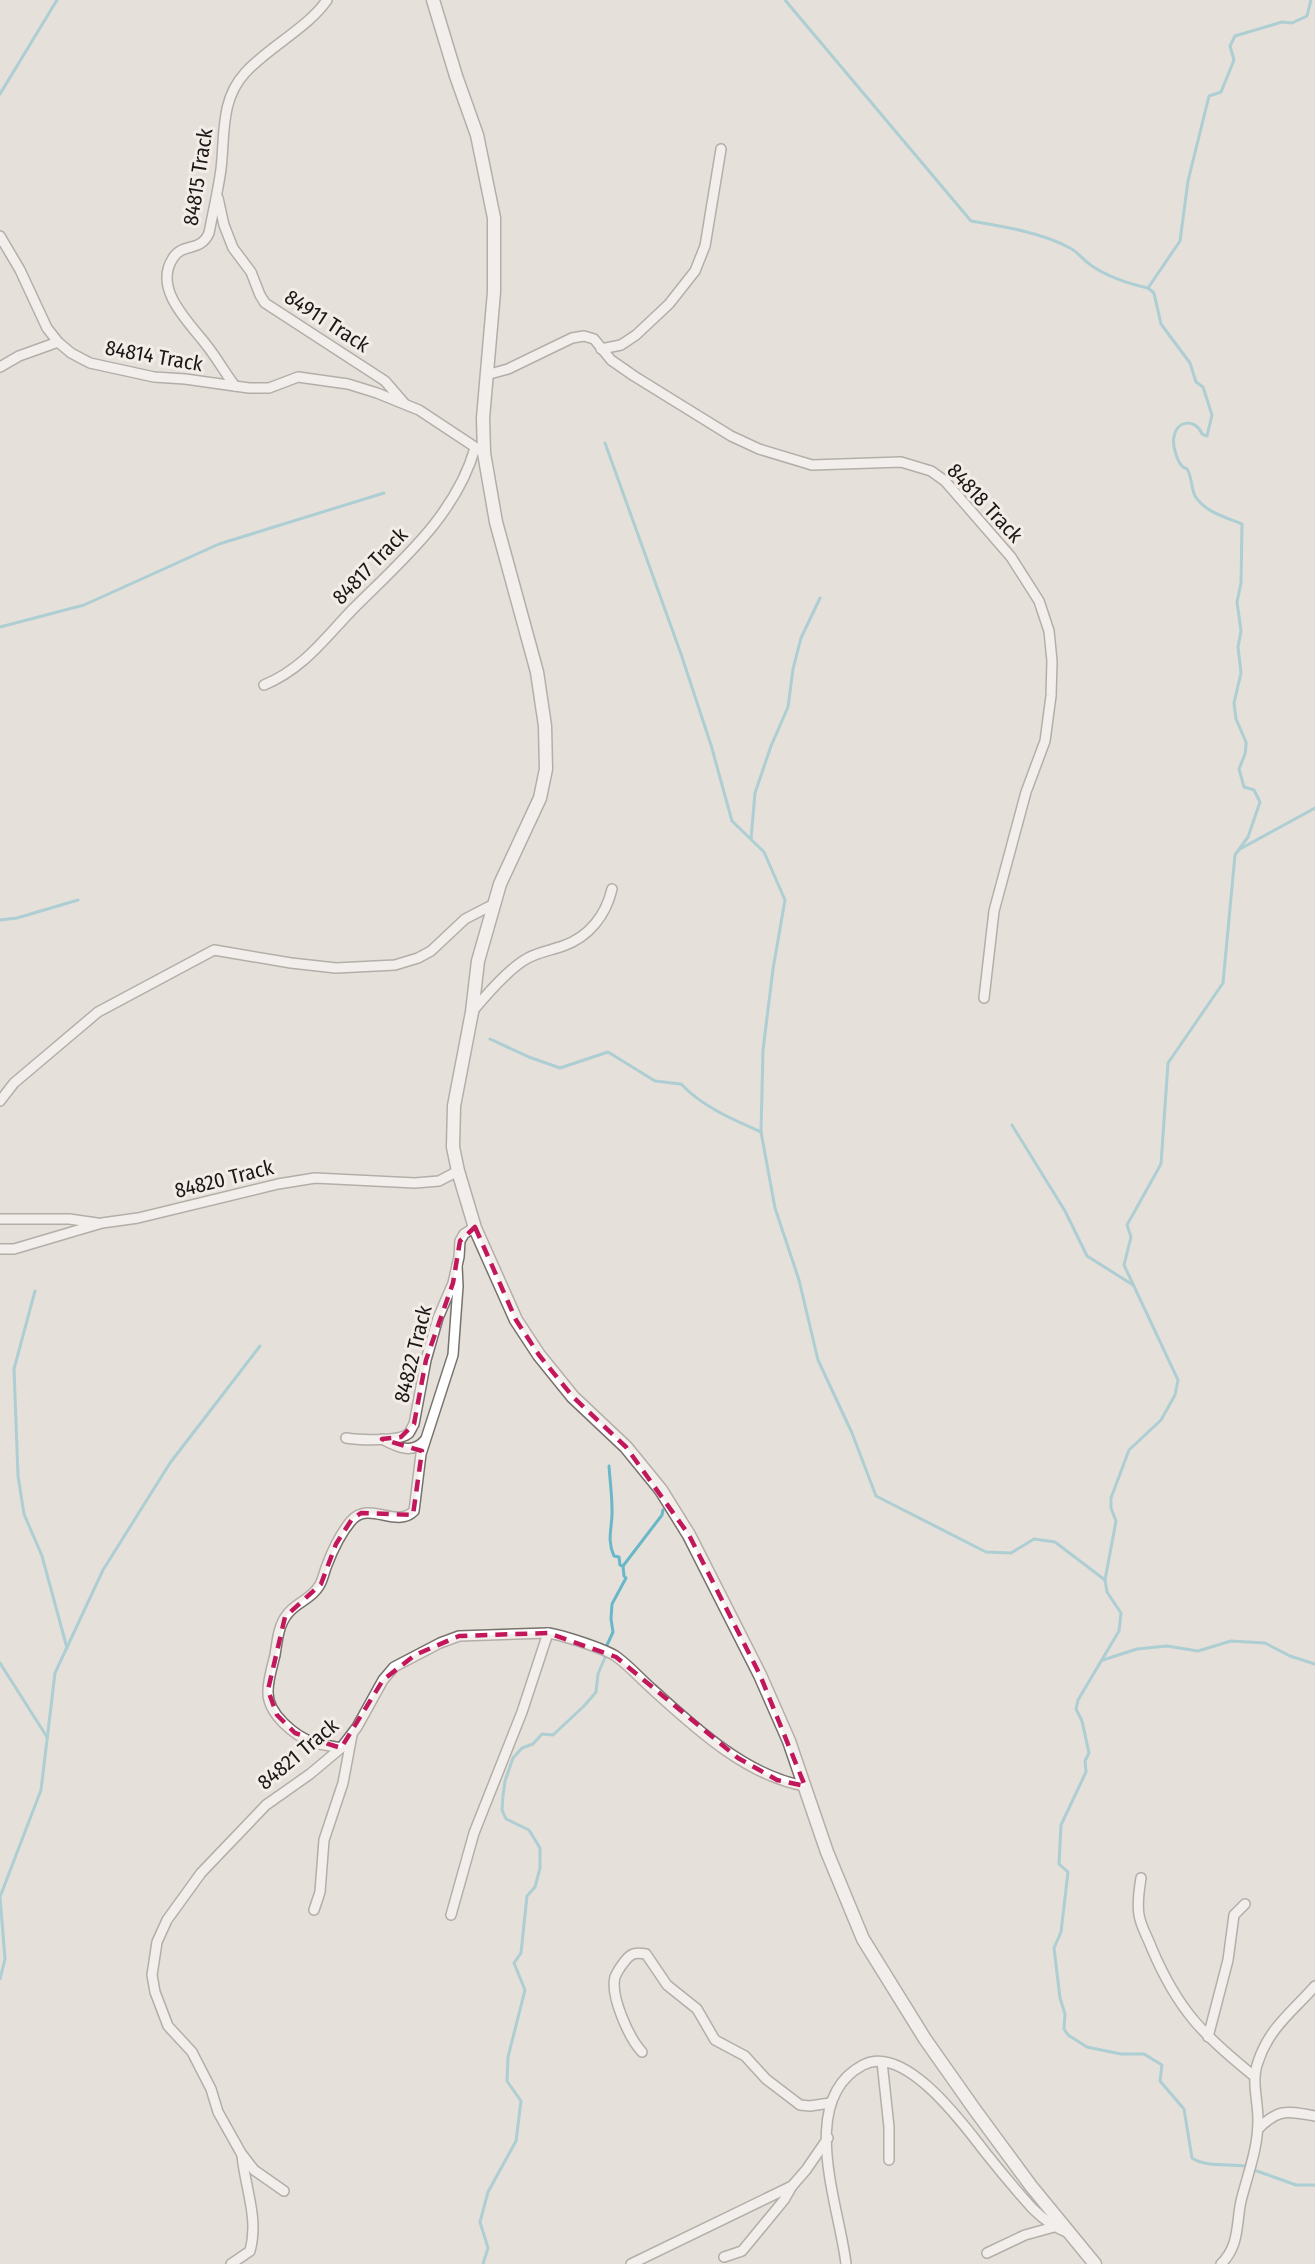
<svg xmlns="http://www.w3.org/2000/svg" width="1315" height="2264" font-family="'Fira Sans Condensed',sans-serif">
<rect width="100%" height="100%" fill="#e6e0da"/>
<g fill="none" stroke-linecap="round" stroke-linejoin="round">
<g stroke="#69b8c9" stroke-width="3">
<path d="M785 0 971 221C1001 226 1044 233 1070 248 1078 252 1084 261 1092 266 1107 276 1130 284 1148 288"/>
<path d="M0 94 57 0"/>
<path d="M605 443 681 654 711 745 732 821 764 852 785 900 773 969 763 1050 761 1132 775 1208 799 1280 818 1360 852 1433 876 1496 986 1552 1011 1553 1034 1539 1055 1542 1105 1580"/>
<path d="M0 627 84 605 219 544 384 493"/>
<path d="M751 839 755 793 771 746 788 707 793 669 801 638 820 598"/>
<path d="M1240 849 1315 808"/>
<path d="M0 920 17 918 78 900"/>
<path d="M490 1039 529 1057 560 1068 608 1052 655 1081 681 1084C703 1107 732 1119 761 1132"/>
<path d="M1012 1125 1065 1211 1087 1256 1133 1285"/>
<path d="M35 1291 14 1369 18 1476 24 1514 42 1556 67 1648"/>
<path d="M609 1466C610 1481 612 1495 612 1509 613 1526 606 1539 614 1556L619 1557 620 1565 623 1566"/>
<path d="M607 1645 613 1632 611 1619 612 1604 626 1578 624 1576 623 1566 662 1515 663 1510"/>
<path d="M1103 1660 1137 1649 1167 1646 1198 1651 1231 1641 1265 1643 1290 1656 1315 1664"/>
<path d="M0 1663 47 1737"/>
<path d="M0 1979 5 1959 0 1897 41 1790 55 1673 103 1570 170 1463 260 1346"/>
<path d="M1245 2166C1229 2164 1204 2167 1192 2158L1184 2109 1160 2081 1162 2065 1144 2054H1121L1087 2047 1068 2035 1064 2029 1065 2014 1060 1998 1054 1948 1061 1932 1068 1872 1059 1864 1061 1825 1086 1772 1085 1761 1089 1753 1082 1721 1076 1709 1078 1700 1119 1631 1121 1613 1107 1592 1105 1580 1116 1521 1111 1508V1498L1129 1450 1161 1420 1175 1395 1178 1380 1124 1265 1131 1237 1127 1225 1161 1164 1168 1063 1223 983 1235 855 1248 837 1260 802 1254 790 1244 787 1239 769 1245 754 1246 746V742L1236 719 1234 703 1241 673 1238 647 1241 631 1237 602 1241 583 1242 524C1225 517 1205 512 1195 496 1191 488 1192 476 1187 469 1186 468 1184 468 1183 467 1177 462 1172 444 1174 437 1177 419 1196 419 1202 434L1207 436 1212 415 1203 387 1196 382 1190 363 1161 324 1154 293 1148 288 1180 241 1188 181 1209 96 1221 92 1234 60 1230 46 1235 36 1282 22 1292 23 1307 16 1311 0"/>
<path d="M1254 2170 1296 2185H1315"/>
<path d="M483 2264 488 2248 480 2222 488 2192 516 2141 521 2101 507 2081 508 2057 525 1990 514 1963 521 1953 527 1896 535 1887 540 1868V1848L529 1830 506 1819 502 1810 503 1796 505 1781 513 1758 522 1748 533 1744 542 1734 553 1735 584 1706 596 1692 598 1674 606 1655"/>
</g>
<g stroke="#78726d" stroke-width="12">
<g id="minor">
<path d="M218 198 224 225 233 248 251 272 260 295 265 303 385 381 404 403"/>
<path d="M0 236 20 270 47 328 58 342 71 353 90 363 154 377 185 379 249 388H269L298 377 348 384 377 393 419 410 484 453"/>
<path d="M601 349 621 345 636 335 669 304 695 271 705 246 721 149"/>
<path d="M0 367 19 356 58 342"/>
<path d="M486 375 508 369 572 338 584 336 594 339 611 360 634 376 731 436 759 449 812 465 901 462 931 471 945 481 1011 557 1039 601 1049 631 1052 661 1051 696 1045 741 1026 792 994 911 984 998"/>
<path d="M235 386C225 373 218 360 208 347 191 324 152 290 173 258 183 242 200 253 209 233 213 212 218 191 221 169 225 136 220 100 245 73 267 48 309 27 327 0"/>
<path d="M264 685C303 669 324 639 353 609 401 561 456 515 475 448"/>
<path d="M472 1012C486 995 509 968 528 958 539 952 552 950 563 946 589 937 606 915 612 889"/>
<path d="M0 1101 14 1083 98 1012 214 950 291 963 336 968 395 965 418 958 431 951 465 919 494 904"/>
<path d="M0 1219H69L97 1223"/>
<path d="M0 1249H14L102 1223 138 1218 278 1184 315 1178 415 1183 439 1181 458 1171"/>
<path d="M346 1438C358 1440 400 1442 409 1433 411 1430 412 1427 414 1424L426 1360 438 1318 453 1283 459 1257 460 1241 464 1234 475 1227"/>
<path d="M382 1439C397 1447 413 1455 425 1440"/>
<path d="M341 1748C332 1746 323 1745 314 1743 295 1736 267 1714 268 1691 268 1680 272 1667 275 1655 277 1643 278 1627 286 1616 294 1603 311 1600 319 1586 323 1580 324 1572 327 1565 333 1549 340 1534 351 1521 369 1500 396 1529 414 1511L421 1454 453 1355 458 1286 457 1266"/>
<path d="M1141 1878C1139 1890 1137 1903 1139 1915 1141 1927 1148 1938 1152 1949 1178 2010 1203 2035 1254 2076"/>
<path d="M314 1910 320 1892 324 1840 343 1783 352 1735"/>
<path d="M451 1915 474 1833 522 1712 548 1633"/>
<path d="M1208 2037 1228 1960 1234 1915 1245 1904"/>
<path d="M642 2052C629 2038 610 1996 615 1977 617 1972 621 1966 625 1961 631 1953 636 1952 646 1954L667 1985 697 2009 715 2040 745 2056 766 2079 800 2105 810 2106 830 2103"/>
<path d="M882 2062 889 2127V2160"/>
<path d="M1258 2129C1279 2108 1287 2111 1315 2116"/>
<path d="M284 2191 254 2170 241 2153 218 2112 211 2089 192 2052 168 2026 155 1992 152 1975 157 1942 167 1920 201 1873 266 1805 310 1774 341 1748 357 1727 383 1680 394 1667 440 1643 459 1636 548 1633C562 1635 606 1649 617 1657 629 1666 640 1678 651 1688 694 1727 746 1776 805 1786"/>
<path d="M987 2253 1025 2235 1054 2227"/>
<path d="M724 2257 742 2251 784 2200 792 2186"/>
<path d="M231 2264 250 2251C259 2218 245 2188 242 2155"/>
<path d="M631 2264 792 2186 806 2170 828 2138"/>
<path d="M846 2264C840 2208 796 2100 863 2065 905 2043 964 2125 985 2152 1000 2171 1016 2190 1032 2208 1043 2219 1055 2228 1069 2233"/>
<path d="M1221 2264C1240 2245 1236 2224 1241 2201 1248 2173 1258 2149 1258 2120 1258 2100 1251 2081 1258 2062 1269 2028 1292 2012 1315 1986"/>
</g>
</g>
<g stroke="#78726d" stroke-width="15">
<path id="tertiary" d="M433 0 456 76 477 135 494 218V292L483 418 484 453 496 522 537 672 545 726 546 769 540 798 500 884 478 961 472 1012 454 1106 453 1147 458 1171 475 1228 516 1320 539 1355 573 1397 626 1447 661 1490 689 1535 760 1675 789 1741 827 1852 863 1939 925 2039 975 2110 1031 2186 1095 2264"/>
</g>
<use href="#minor" stroke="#fff" stroke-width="9"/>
<use href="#tertiary" stroke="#fff" stroke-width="12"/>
</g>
<path d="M0 0H1315V2264H0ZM475 1227 516 1320 539 1355 573 1397 626 1447 689 1535 760 1675 805 1786 777 1780 738 1758 616 1657 548 1633 459 1636 415 1655 383 1680 341 1748 295 1733 277 1715 268 1690 285 1617 321 1584 336 1544 352 1519 361 1513 413 1515 422 1451 382 1439 401 1437 414 1424 426 1360 453 1283 460 1241Z" fill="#e6e0da" fill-opacity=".55" fill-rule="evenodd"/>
<path fill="none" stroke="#c2185b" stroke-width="4.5" stroke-dasharray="12 8" stroke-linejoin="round" d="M475 1227 516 1320 539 1355 573 1397 626 1447 689 1535 760 1675 805 1786 777 1780 738 1758 616 1657 548 1633 459 1636 415 1655 383 1680 341 1748 295 1733 277 1715 268 1690 285 1617 321 1584 336 1544 352 1519 361 1513 413 1515 422 1451 382 1439 401 1437 414 1424 426 1360 453 1283 460 1241Z"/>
<g text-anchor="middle" stroke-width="6" stroke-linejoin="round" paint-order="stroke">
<g font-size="21" fill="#1a1816" stroke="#f4ede7">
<text transform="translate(198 177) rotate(-81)" y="7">84815 Track</text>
<text transform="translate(327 321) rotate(33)" y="7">84911 Track</text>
<text transform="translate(154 356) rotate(10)" y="7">84814 Track</text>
<text transform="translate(985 503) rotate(47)" y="7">84818 Track</text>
<text transform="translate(370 566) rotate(-46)" y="7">84817 Track</text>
<text transform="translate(224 1179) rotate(-14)" y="7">84820 Track</text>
<text transform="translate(413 1354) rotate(-76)" y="7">84822 Track</text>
<text transform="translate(298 1754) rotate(-40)" y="7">84821 Track</text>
</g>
</g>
</svg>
